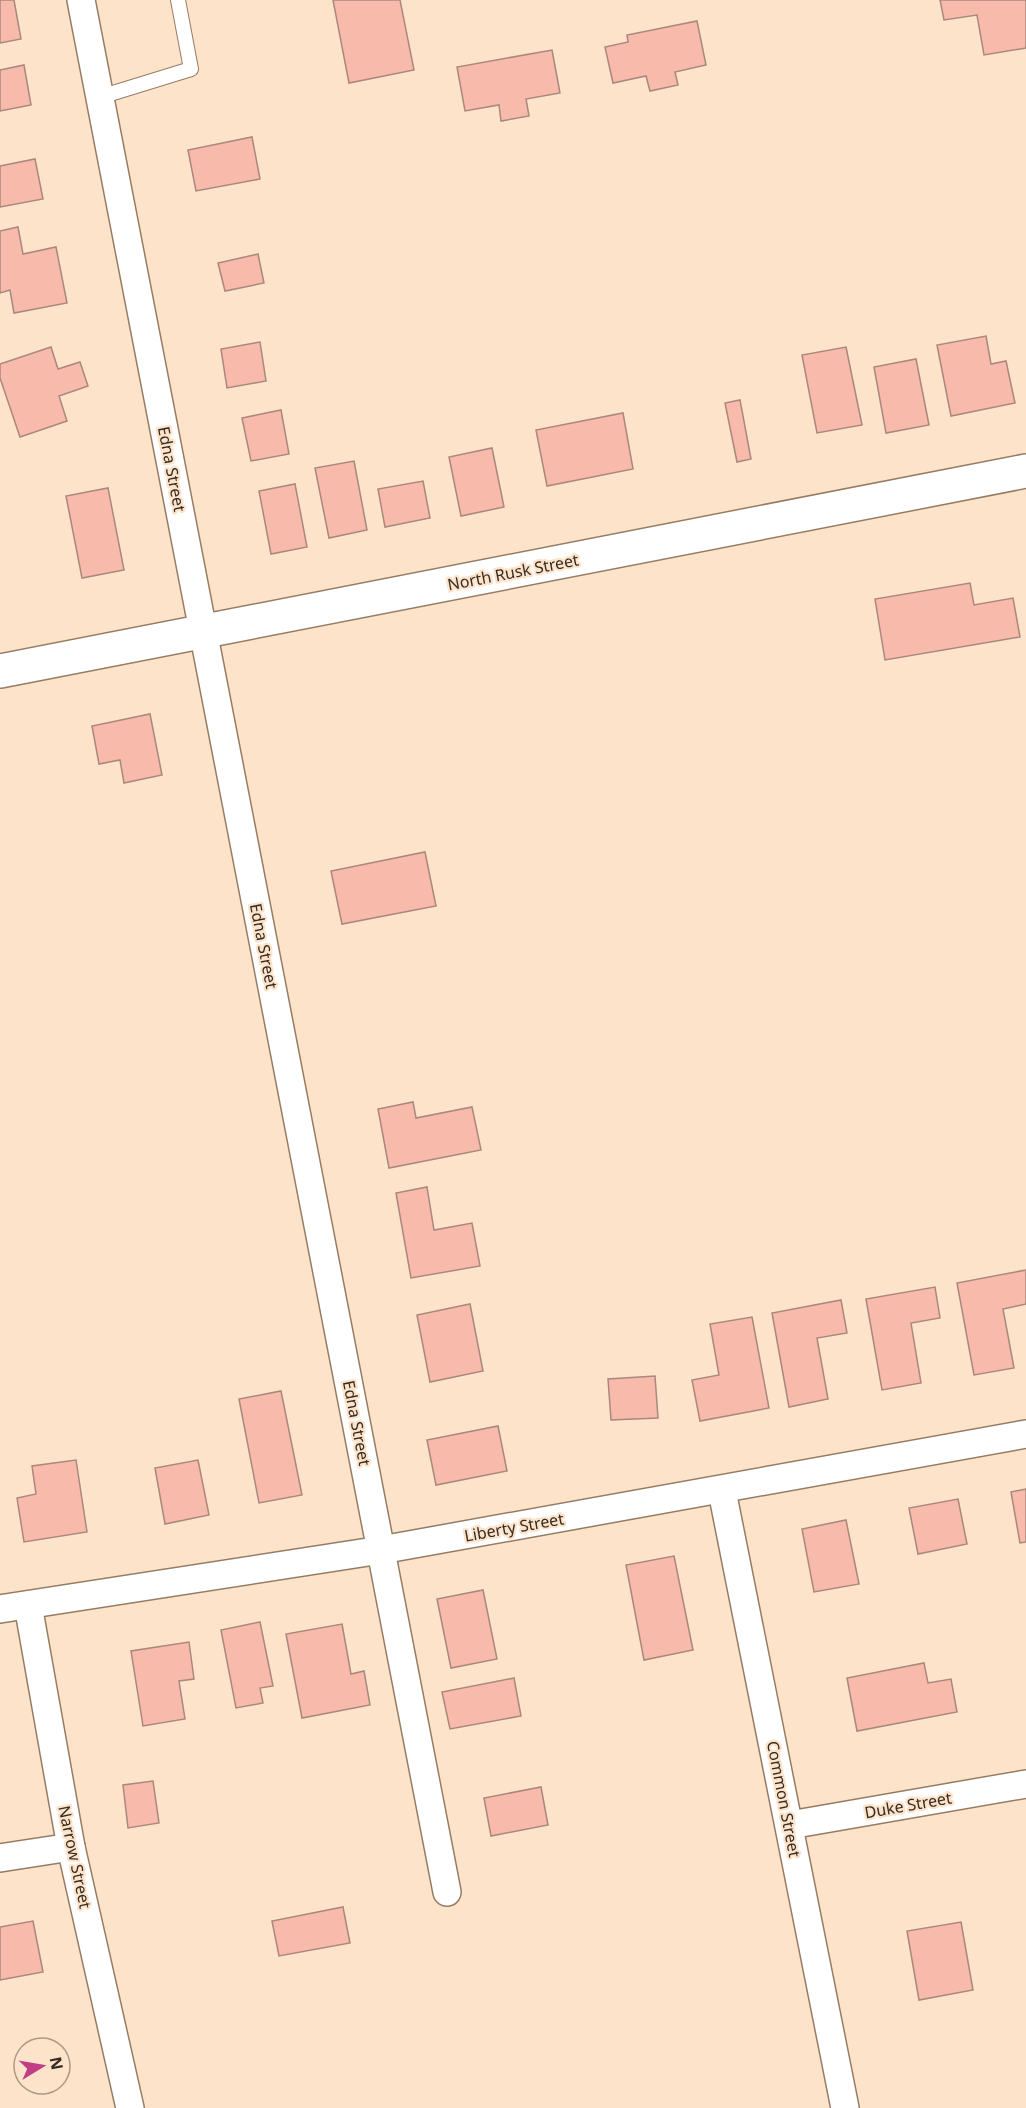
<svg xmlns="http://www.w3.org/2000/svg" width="1026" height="2108" font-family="'Noto Sans',sans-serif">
<rect width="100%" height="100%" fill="#fde3c9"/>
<g fill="#f8baaa" stroke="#aa877f" stroke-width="1.5">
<path d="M0 0H14L21 39 0 43Z"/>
<path d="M333 0H400L414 70 349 83Z"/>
<path d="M940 0H1026V48L984 55 977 15 944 20Z"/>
<path d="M697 21 706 65 675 72 678 85 650 91 646 76 613 83 605 47 628 42 627 35Z"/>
<path d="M552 50 560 93 526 99 529 116 501 121 499 105 465 111 457 67Z"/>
<path d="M24 65 31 105 0 111V70Z"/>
<path d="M252 137 260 179 196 191 188 150Z"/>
<path d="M35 159 43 199 0 207V166Z"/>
<path d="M18 227 23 254 56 247 67 303 14 313 10 290 0 293V231Z"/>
<path d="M258 254 264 283 225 291 218 263Z"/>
<path d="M986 336 991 364 1006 361 1015 403 951 416 937 345Z"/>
<path d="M260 342 266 381 227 388 221 349Z"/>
<path d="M51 347 58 369 80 362 88 386 59 396 67 421 20 437 0 378V364Z"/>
<path d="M846 347 862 425 817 433 802 355Z"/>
<path d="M916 359 929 425 886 433 874 367Z"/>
<path d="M740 400 751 459 737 462 725 403Z"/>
<path d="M281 410 289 454 251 461 242 418Z"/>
<path d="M623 413 633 469 547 486 536 430Z"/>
<path d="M492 448 504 507 461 516 449 457Z"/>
<path d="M354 461 367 530 329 538 315 468Z"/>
<path d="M423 481 430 518 385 527 378 489Z"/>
<path d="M295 484 307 547 271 554 259 491Z"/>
<path d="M108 488 124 570 82 578 66 496Z"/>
<path d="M970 583 974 605 1013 598 1020 637 885 660 875 599Z"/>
<path d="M150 714 162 775 124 783 120 760 99 764 92 726Z"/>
<path d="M425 852 436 906 342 924 331 871Z"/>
<path d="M413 1102 416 1118 472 1107 481 1150 389 1168 378 1109Z"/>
<path d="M427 1187 434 1230 472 1223 480 1266 411 1278 396 1193Z"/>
<path d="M1026 1270V1304L1003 1309 1014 1368 974 1375 957 1283Z"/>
<path d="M935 1287 940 1318 911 1323 921 1383 882 1390 866 1299Z"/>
<path d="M841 1300 847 1333 817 1338 828 1399 789 1407 772 1313Z"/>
<path d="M470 1304 483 1371 430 1382 417 1315Z"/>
<path d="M752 1317 769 1408 700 1421 692 1380 719 1375 710 1324Z"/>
<path d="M655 1376 658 1418 611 1420 608 1379Z"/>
<path d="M281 1391 302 1495 259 1503 239 1399Z"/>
<path d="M498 1426 507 1471 436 1485 427 1440Z"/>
<path d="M76 1460 87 1532 24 1542 17 1498 36 1494 32 1466Z"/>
<path d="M198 1460 209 1515 165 1524 155 1468Z"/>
<path d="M1026 1489V1542L1020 1543 1011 1492Z"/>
<path d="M958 1499 967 1544 918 1554 909 1508Z"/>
<path d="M846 1520 859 1584 814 1592 802 1529Z"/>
<path d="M674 1556 693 1650 644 1660 626 1565Z"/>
<path d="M483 1590 497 1659 451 1668 437 1599Z"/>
<path d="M260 1622 273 1686 260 1688 263 1703 236 1708 221 1630Z"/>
<path d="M342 1624 351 1674 364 1671 370 1705 302 1718 286 1634Z"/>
<path d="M189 1642 194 1679 179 1681 185 1719 143 1726 131 1651Z"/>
<path d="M924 1663 928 1683 951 1679 957 1712 857 1731 847 1678Z"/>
<path d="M514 1678 521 1716 450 1729 442 1692Z"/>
<path d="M153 1781 159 1823 128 1828 123 1785Z"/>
<path d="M541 1787 548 1825 491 1836 484 1798Z"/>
<path d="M343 1907 350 1943 279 1956 272 1921Z"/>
<path d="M33 1921 43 1972 0 1980V1927Z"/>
<path d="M961 1922 973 1990 919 2000 907 1931Z"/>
</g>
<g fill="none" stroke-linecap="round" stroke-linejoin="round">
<g stroke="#957d65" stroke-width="16">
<path id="service" d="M100 97 191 69 178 0"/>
</g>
<g stroke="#957d65" stroke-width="30">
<g id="minor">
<path d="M81 0 447 1892"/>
<path d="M722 1491 845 2108"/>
<path d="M28 1605 71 1847 130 2108"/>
<path d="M0 1609 381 1550 1026 1434"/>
<path d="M790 1825 1026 1784"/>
<path d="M0 1858 71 1847"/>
</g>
</g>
<g stroke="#957d65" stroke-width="36">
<path id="tertiary" d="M0 671 1026 471"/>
</g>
<use href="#service" stroke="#fff" stroke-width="14"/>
<use href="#minor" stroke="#fff" stroke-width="27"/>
<use href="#tertiary" stroke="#fff" stroke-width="33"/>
</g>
<g text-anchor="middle" stroke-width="4.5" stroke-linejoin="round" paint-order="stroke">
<g font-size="16" fill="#352b21" stroke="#fde3c9">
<text transform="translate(172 469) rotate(79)" y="6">Edna Street</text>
<text transform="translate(513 572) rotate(-11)" y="6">North Rusk Street</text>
<text transform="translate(264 946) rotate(79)" y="6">Edna Street</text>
<text transform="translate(357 1423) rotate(79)" y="6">Edna Street</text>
<text transform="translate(514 1527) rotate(-10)" y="6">Liberty Street</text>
<text transform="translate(784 1799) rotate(79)" y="6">Common Street</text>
<text transform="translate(908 1805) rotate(-10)" y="6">Duke Street</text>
<text transform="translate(75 1857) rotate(78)" y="6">Narrow Street</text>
</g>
</g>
<g transform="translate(42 2066) rotate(79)"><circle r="28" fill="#fde3c9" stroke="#ad9986" stroke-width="1.5"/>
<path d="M0-4.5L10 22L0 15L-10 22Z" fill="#c03e85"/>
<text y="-9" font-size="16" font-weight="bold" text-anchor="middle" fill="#352b21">N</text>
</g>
</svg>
